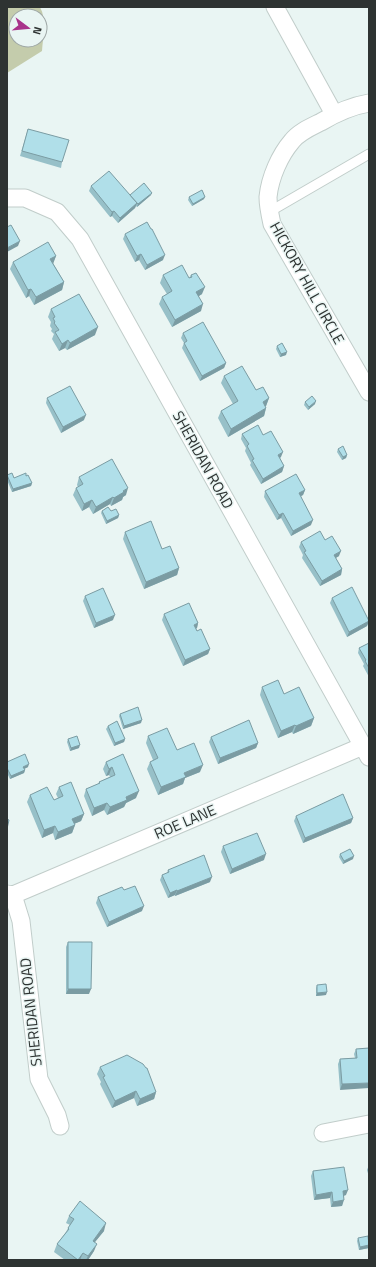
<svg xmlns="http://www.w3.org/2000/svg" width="376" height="1267" font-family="'Titillium Web',sans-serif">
<rect width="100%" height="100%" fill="#e9f5f3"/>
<path fill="#c4ccac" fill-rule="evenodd" d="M7 7H40C47 20 43 37 42 51L7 73ZM16 16H40V40H16Z"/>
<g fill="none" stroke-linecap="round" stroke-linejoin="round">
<g stroke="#c1cdca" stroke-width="11">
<path id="service" d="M269 212 369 154"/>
</g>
<g stroke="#c1cdca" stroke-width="19">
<g id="minor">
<path d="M275 7 334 114"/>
<path d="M369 103C351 106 336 113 321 122 311 127 299 132 292 141 280 155 270 177 268 197 268 206 270 215 272 224L369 392"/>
<path d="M7 198H25L57 212 80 239 369 757"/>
<path d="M7 894 13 895 363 746"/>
<path d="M13 895 21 921 39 1079 57 1115 60 1126"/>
<path d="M323 1133 369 1124"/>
</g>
</g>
<use href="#service" stroke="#fff" stroke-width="9"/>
<use href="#minor" stroke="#fff" stroke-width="17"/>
</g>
<g fill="#97c0c8">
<path d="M28 129 62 162 61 168 20 156Z"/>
<path d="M91 186 130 195H151L137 207 136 206 135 208 118 223 112 216 110 217 89 191Z"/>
<path d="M189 197 204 199 192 206 188 200Z"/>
<path d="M125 234 163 260 145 270 139 260 135 262 123 239Z"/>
<path d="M56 256 53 263 64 282 62 290 34 305 29 296 26 298 10 269 13 262Z"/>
<path d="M163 275 189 278 191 275 202 294 199 296 201 311 172 327 159 304 162 297 167 294 160 283Z"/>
<path d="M51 309 95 335 67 350 65 348 59 351 52 339 54 334 51 331 52 329 50 326 51 322 48 317Z"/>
<path d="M183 333 226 363 224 368 200 381 182 348 184 343 181 338Z"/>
<path d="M277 346 286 355 280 357 276 349Z"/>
<path d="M224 376 256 390 269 398 266 406H265L266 408 264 416 228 437 218 418 221 411 233 404 221 383Z"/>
<path d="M47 398 84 420 61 433 46 403Z"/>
<path d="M305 402 315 404 308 410 304 405Z"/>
<path d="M242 434 263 435 281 457 280 458 284 466 282 472 261 484 250 465 251 463 245 451 246 448 241 439Z"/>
<path d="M338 449 347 455 346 458 342 460 337 452Z"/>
<path d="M7 475 14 478 26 476 32 483 31 486 12 492 7 480Z"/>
<path d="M79 477 126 495 123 497 122 500 111 506 110 504 93 514 89 507 82 511 73 495 76 488 78 487 77 485Z"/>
<path d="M305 490 303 495 301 496 311 525 291 536 281 518 277 520 264 497 265 491Z"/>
<path d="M102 511H111L119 515 118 518 106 524 101 513Z"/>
<path d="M125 532 162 549 179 568 177 575 144 589 123 539Z"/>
<path d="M325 540 339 556 336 558 342 569 341 575 320 586 302 558 303 555 299 547 301 542Z"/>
<path d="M85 596 113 620 94 628 83 601Z"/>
<path d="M332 598 369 621 367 626 347 637 330 603Z"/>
<path d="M164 614 198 623 197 628 196 629 210 649 208 654 183 666 162 620Z"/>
<path d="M369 643V677L363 666 364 664 358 653 359 648Z"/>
<path d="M262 687 284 694 314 718 311 726 293 734 292 732 278 738 260 695Z"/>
<path d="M120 714 141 723 123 729 119 716Z"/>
<path d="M108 726 125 739 124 742 114 746 106 729Z"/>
<path d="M148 736 177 750 200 772 185 778 183 784 158 795 147 769 150 762 153 760 146 743Z"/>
<path d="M211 737 258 743 256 748 218 764 209 742Z"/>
<path d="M68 739 79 748 70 751 67 742Z"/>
<path d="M123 754 136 798 126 803 124 807 107 815 104 810 92 816 84 796 86 789 98 784 99 782 110 777 109 775 106 776 103 769 106 762Z"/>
<path d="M7 762 28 767 24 769 25 770 24 773 10 779 7 773Z"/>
<path d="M59 787 84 814 81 821 74 824 75 825 72 833 55 840 53 833 42 838 27 802 30 795 54 800 58 798 56 794Z"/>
<path d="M296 816 353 818 351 823 303 843 294 821Z"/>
<path d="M223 846 264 860 230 874 221 852Z"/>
<path d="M340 854 353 859 343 864 339 857Z"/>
<path d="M168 870 210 882 175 896V895L168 898 160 880 162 875 167 873Z"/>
<path d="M124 890 142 911 107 927 96 903 98 897Z"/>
<path d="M68 942 89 994H66V947Z"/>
<path d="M317 985 326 995 316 996V988Z"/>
<path d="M369 1048 340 1090 338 1064 340 1059 355 1058 354 1054 356 1049Z"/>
<path d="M100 1067 156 1092 154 1099 137 1106 134 1098 112 1108 100 1084 101 1082 97 1074Z"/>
<path d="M369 1165V1177L367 1170Z"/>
<path d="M313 1171 346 1195 344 1196 342 1206 331 1207 330 1198 314 1200 311 1176Z"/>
<path d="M69 1216 104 1231 95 1242 94 1251 88 1260H65L54 1252 57 1244 66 1232 68 1228 70 1225 66 1223Z"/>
<path d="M358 1238 369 1239V1248L359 1250 357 1241Z"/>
</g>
<g fill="#7b9ca3">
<path d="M152 193 151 195 137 207 138 204Z"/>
<path d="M205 197 204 199 192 206 193 204Z"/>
<path d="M137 203 135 208 118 223 120 218Z"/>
<path d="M114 211 112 216 110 217 112 212Z"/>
<path d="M20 241 18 246 7 252V248Z"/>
<path d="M141 254 139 260 135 262 137 256Z"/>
<path d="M165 255 163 260 145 270 147 265Z"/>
<path d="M56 256 53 264 50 259Z"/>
<path d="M64 282 62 290 34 305 36 297Z"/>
<path d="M205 287 202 294 194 299 196 292Z"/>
<path d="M31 289 29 296 26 298 28 290Z"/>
<path d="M203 304 201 311 172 327 175 320Z"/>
<path d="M98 327 95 335 67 350 70 343Z"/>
<path d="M68 340 65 348 59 351 62 344Z"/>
<path d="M287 352 286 355 280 357 281 354Z"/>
<path d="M226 363 224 368 200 381 202 376Z"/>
<path d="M269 398 266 406 260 409 263 402Z"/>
<path d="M316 401 315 404 308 410 309 407Z"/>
<path d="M266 408 264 416 228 437 231 429Z"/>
<path d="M86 415 84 420 61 433 63 427Z"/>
<path d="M283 452 281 457 276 460 278 455Z"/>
<path d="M347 455 346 458 342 460 343 457Z"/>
<path d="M284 466 282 472 261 484 263 479Z"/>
<path d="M32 483 31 486 12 492 13 489Z"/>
<path d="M128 488 126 495 123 497 122 500 111 506 114 498 123 491Z"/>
<path d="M305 490 303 495 297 498 299 493Z"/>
<path d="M113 497 110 504 93 514 96 507Z"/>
<path d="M92 500 89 507 82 511 84 504Z"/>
<path d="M283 513 281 518 277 520 279 515Z"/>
<path d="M119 515 118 518 106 524 107 521Z"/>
<path d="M313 520 311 525 291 536 293 531Z"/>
<path d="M341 551 339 556 332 560 334 555Z"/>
<path d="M179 568 177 575 144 589 146 582Z"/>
<path d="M342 569 341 575 320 586 322 581Z"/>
<path d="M115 615 113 620 94 628 96 623Z"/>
<path d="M369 621 367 626 347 637 349 632Z"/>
<path d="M198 623 197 628 192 630 194 625Z"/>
<path d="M210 649 208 654 183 666 185 660Z"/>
<path d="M314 718 311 726 293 734 296 726Z"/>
<path d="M142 720 141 723 123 729 124 726Z"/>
<path d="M295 725 292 732 278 738 281 731Z"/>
<path d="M125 739 124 742 114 746 115 743Z"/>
<path d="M258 743 256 748 218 764 220 758Z"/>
<path d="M80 745 79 748 70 751 71 748Z"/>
<path d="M29 764 28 767 22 770 23 767Z"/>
<path d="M203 765 200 772 185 778 183 784 158 795 161 787 184 773Z"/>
<path d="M112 767 109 775 106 776 109 769Z"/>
<path d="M25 770 24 773 10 779 11 776Z"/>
<path d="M139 791 136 798 126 803 124 807 107 815 110 807 126 797Z"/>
<path d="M107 803 104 810 92 816 94 808Z"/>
<path d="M84 814 81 821 69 826 72 819Z"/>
<path d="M353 818 351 823 303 843 305 838Z"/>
<path d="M75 825 72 833 55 840 58 832Z"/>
<path d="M55 826 53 833 42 838 44 830Z"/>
<path d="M266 854 264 860 230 874 232 869Z"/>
<path d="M354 856 353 859 343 864 344 861Z"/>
<path d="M212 877 210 882 175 896 177 891Z"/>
<path d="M177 890 175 895 168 898 170 893Z"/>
<path d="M144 906 142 911 107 927 109 922Z"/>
<path d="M68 989H91L89 994H66Z"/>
<path d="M327 992 326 995 316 996 317 993Z"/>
<path d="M369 1083V1088L340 1090 342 1084Z"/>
<path d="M136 1091 134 1098 112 1108 115 1101Z"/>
<path d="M156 1092 154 1099 137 1106 140 1099Z"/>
<path d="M348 1190 346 1195 341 1196 343 1191Z"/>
<path d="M332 1192 330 1198 314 1200 316 1195Z"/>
<path d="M344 1200 342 1206 331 1207 333 1202Z"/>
<path d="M106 1223 104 1231 90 1248 93 1241Z"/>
<path d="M97 1244 94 1251 88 1260H86L88 1256Z"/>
<path d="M369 1245V1248L359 1250 360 1247Z"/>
<path d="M83 1253 80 1260H78Z"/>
</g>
<g fill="#b0dfe9" stroke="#7b9ca3">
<path d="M28 129 69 140 62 162 22 151Z"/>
<path d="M109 171 137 203 120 218 114 211 112 212 91 186Z"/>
<path d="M144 183 152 193 138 204 130 195Z"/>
<path d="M202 190 205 197 193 204 189 197Z"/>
<path d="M147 222 151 229H152L165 255 147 265 141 254 137 256 125 234Z"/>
<path d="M11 225 20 241 7 248V227Z"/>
<path d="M48 242 56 256 50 259 64 282 36 297 31 289 28 290 13 262Z"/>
<path d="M182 265 189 278 192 277 191 275 196 273 205 287 196 292 203 304 175 320 162 297 172 291 163 275Z"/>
<path d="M79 294 98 327 70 343 68 340 62 344 55 332 59 330 54 323 55 322 53 318 55 317 51 309Z"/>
<path d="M203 322 226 363 202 376 184 343 187 341 183 333Z"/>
<path d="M282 343 287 352 281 354 277 346Z"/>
<path d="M242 366 256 390 263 387 269 398 263 402 266 408 231 429 221 411 238 401 224 376Z"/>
<path d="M70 386 86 415 63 427 47 398Z"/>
<path d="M312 396 316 401 309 407 305 402Z"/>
<path d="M258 425 263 435 271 431 283 452 278 455 284 466 263 479 252 460 254 459 247 446 249 444 242 434Z"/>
<path d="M343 446 347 455 343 457 338 449Z"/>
<path d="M112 459 128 488 123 491 124 492 114 498 113 497 96 507 92 500 84 504 76 488 83 484 79 477Z"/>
<path d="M12 473 14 478 26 473V476L28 475 32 483 13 489 7 475Z"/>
<path d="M296 474 305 490 299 493 313 520 293 531 283 513 279 515 265 491Z"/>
<path d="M108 507 111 511 116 509 119 515 107 521 102 511Z"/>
<path d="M151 521 162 549 170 546 179 568 146 582 125 532Z"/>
<path d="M320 531 325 540 332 536 341 551 334 555 342 569 322 581 304 552 306 551 301 542Z"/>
<path d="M352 587 369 621 349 632 332 598Z"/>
<path d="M103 588 115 615 96 623 85 596Z"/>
<path d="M189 603 198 623 194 625 197 631 201 629 210 649 185 660 164 614Z"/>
<path d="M369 643V668L365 661 366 660 359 648Z"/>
<path d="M278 680 284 694 299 687 314 718 296 726 295 725 281 731 262 687Z"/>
<path d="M138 707 142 720 124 726 120 714Z"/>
<path d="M249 720 258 743 220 758 211 737Z"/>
<path d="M117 721 125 739 115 743 108 726Z"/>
<path d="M167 728 177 750 194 743 203 765 184 773 186 777 161 787 150 762 158 758 148 736Z"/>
<path d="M77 736 80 745 71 748 68 739Z"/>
<path d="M25 754 29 764 23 767 25 770 11 776 7 768V762Z"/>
<path d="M123 754 139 791 126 797 127 800 110 807 107 803 94 808 86 789 100 783 99 782 115 775 112 767 109 769 106 762Z"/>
<path d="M71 782 84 814 72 819 75 825 58 832 55 826 44 830 30 795 47 787 54 800 63 796 59 787Z"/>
<path d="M343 794 353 818 305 838 296 816Z"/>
<path d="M7 819 9 820 7 829Z"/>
<path d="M257 833 266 854 232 869 223 846Z"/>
<path d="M350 849 354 856 344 861 340 854Z"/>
<path d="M204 855 212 877 177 891V890L170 893 162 875 169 872 168 870Z"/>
<path d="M135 886 144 906 109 922 98 897 122 887 124 890Z"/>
<path d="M68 942H92L91 989H68Z"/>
<path d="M326 984 327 992 317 993V985Z"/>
<path d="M369 1048V1083L342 1084 340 1059 357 1058 356 1049Z"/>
<path d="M127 1055 143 1064 146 1068H147L156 1092 140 1099 136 1091 115 1101 103 1077 105 1076 100 1067Z"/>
<path d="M344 1167 348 1190 343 1191 344 1200 333 1202 332 1192 316 1195 313 1171Z"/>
<path d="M80 1201 106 1223 93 1241 97 1244 88 1256 83 1253 78 1260 57 1244 69 1229 68 1228 74 1219 69 1216Z"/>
<path d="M368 1236 369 1245 360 1247 358 1238Z"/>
</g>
<g text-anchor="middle" stroke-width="3" stroke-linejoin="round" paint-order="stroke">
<g font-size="15" fill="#2e3332" stroke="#e9f5f3">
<text transform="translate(307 283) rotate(61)" y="5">HICKORY HILL CIRCLE</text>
<text transform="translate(203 460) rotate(61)" y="5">SHERIDAN ROAD</text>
<text transform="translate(185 822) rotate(-23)" y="5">ROE LANE</text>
<text transform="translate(31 1012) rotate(-96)" y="5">SHERIDAN ROAD</text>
</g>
</g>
<rect width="376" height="1267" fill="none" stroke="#2e3332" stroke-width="16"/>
<g transform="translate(28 28) rotate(106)"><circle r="19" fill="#e9f5f3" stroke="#9ea7a6"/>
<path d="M0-3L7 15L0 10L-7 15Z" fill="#a9338b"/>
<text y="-6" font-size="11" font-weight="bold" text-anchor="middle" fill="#2e3332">N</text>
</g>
</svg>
